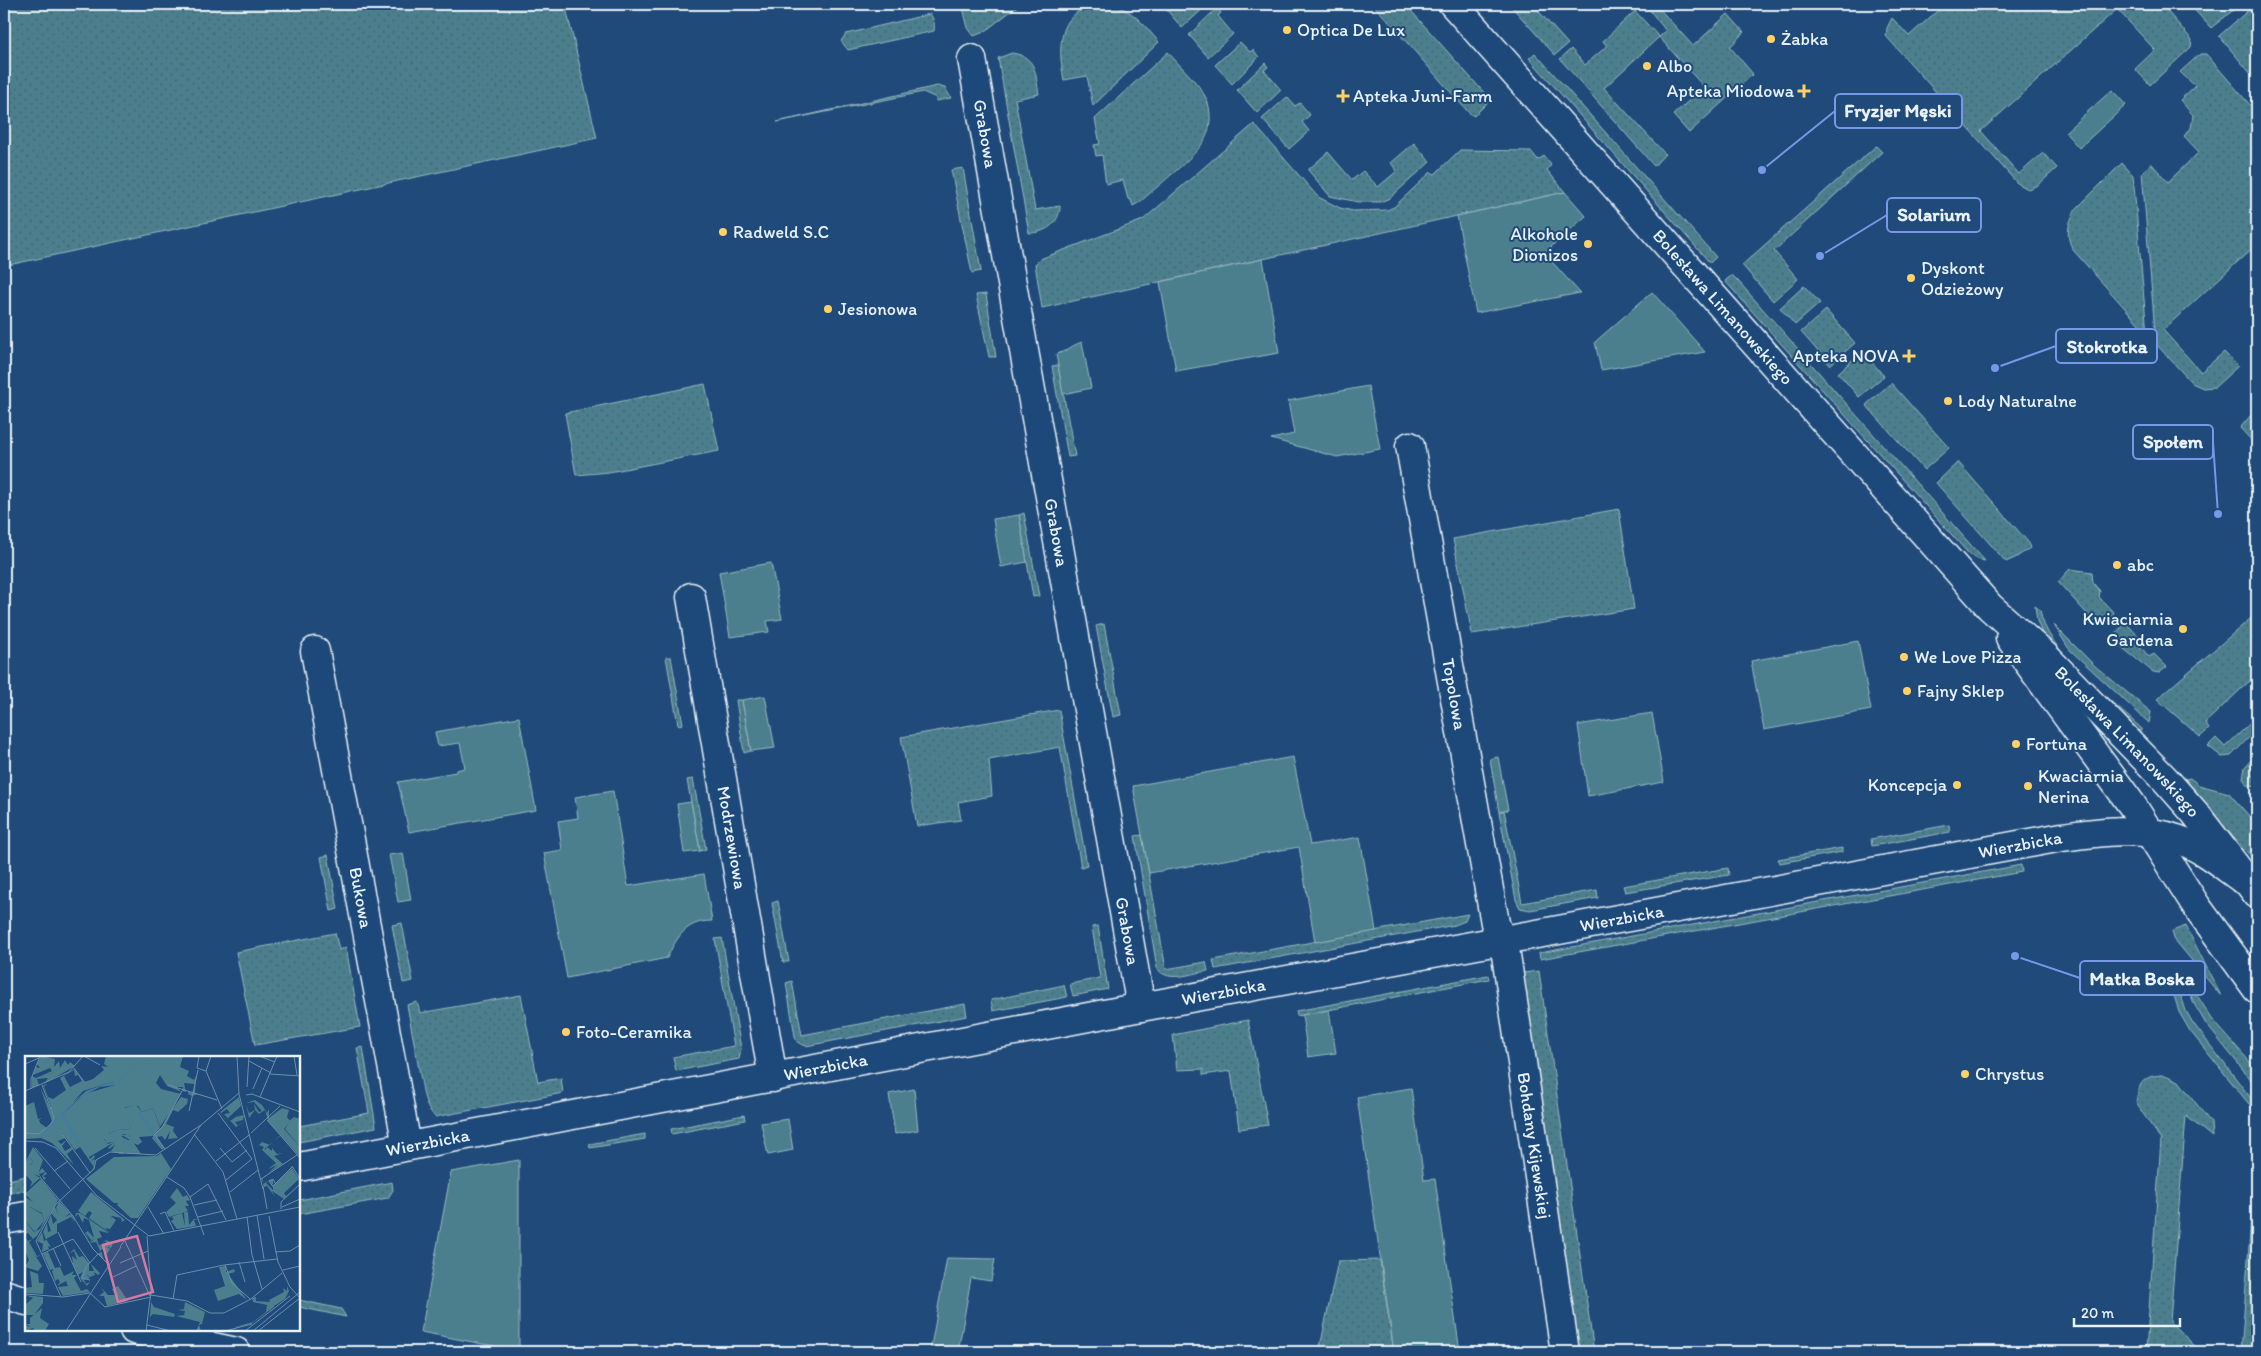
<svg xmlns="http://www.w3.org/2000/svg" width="2261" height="1356" font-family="Itim,sans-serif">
<defs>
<pattern id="grass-dots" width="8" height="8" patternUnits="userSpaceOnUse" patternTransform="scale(1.25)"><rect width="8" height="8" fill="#4b7f8d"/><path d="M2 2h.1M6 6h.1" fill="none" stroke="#49666f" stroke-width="1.8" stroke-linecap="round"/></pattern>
</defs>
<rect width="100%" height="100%" fill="#1f4a7a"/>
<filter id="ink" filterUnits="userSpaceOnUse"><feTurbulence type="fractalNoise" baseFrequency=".02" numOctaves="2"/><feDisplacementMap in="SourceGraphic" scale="10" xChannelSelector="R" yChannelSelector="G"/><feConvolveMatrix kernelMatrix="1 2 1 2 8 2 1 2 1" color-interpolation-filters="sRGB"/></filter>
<g filter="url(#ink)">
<g fill="url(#grass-dots)" stroke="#9ab8c2">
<path d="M4 4H565L597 138 4 266Z"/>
<path d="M962 4H1020L984 32 974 36 968 28Z"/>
<path d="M1110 4C1133 9 1144 25 1159 42L1093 106 1087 76 1064 80C1056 40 1060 4 1110 4Z"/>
<path d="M1171 4H1206L1207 5 1182 28 1166 9Z"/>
<path d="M1373 4H1405L1488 97V102L1474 116 1469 113Z"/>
<path d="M1532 4 1568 44 1555 55 1510 5Z"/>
<path d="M1645 4H1655L1693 46 1728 14 1744 32 1730 47 1753 74 1689 133 1673 115 1704 87 1659 37 1604 88 1665 154 1654 166 1560 59 1571 49 1585 65 1607 46 1603 41 1635 11 1659 37 1666 31Z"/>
<path d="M1945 4H2161L2192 40 2191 47 2150 85 2135 69 2155 50 2117 9 1981 131 2019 174 2043 153 2057 168 2038 185 2028 189 2017 183 1886 36 1887 28 1892 18 1909 36Z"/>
<path d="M2189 4H2241L2211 28Z"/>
<path d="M2252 7 2257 37V81L2219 36Z"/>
<path d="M1217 8 1221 13 1218 16 1233 34 1208 57 1189 35Z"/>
<path d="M930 14C934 19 935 25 934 31L848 50 841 41 846 34Z"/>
<path d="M1240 42 1250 52 1253 50 1259 57 1232 84 1215 65Z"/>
<path d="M1168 52C1180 67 1199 82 1207 100 1212 113 1211 129 1204 141 1195 157 1155 188 1140 202L1133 206 1131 200 1128 199 1123 180 1106 184 1102 155 1096 156 1094 145 1100 144 1095 119Z"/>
<path d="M1012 53C1037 57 1035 73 1039 94L1015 99 1035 210 1060 206C1060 223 1046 233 1029 233L998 58Z"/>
<path d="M1535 53 1716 257 1710 263 1529 58Z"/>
<path d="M2200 54H2206L2257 113V244L2163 330 2201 372 2224 352 2238 366 2215 387 2203 388 2192 383 2156 344 2142 172 2151 163 2168 182 2199 152 2184 136 2191 128 2193 115 2180 100 2195 86 2180 72Z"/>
<path d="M1265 63 1268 67 1264 70 1281 90 1257 113 1237 90Z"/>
<path d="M937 86 945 88 951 98 936 101V98L923 92 777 122Z"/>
<path d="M1287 97 1295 106 1300 103 1310 115 1302 122 1309 131 1289 149 1262 119Z"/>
<path d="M1254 124 1318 197 1340 208 1353 211 1387 210 1394 207 1431 172 1435 174 1460 150 1531 151 1538 160 1544 156 1551 165 1547 170 1565 192 1042 308 1035 264 1040 259 1143 220Z"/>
<path d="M1414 143 1430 162 1390 198 1380 202H1358L1330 196 1308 170 1328 152 1352 180 1363 171 1378 187 1397 171 1391 163Z"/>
<path d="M1876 146 1882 152 1774 251 1798 279 1773 301 1742 265Z"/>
<path d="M2122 163 2133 175 2147 333 2073 250C2065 235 2068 223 2076 209Z"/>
<path d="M963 168 981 271 972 273 951 170Z"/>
<path d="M1732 275 1739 282 1985 561 1977 559 1968 553 1725 281Z"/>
<path d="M1804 286 1820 303 1795 325 1780 308Z"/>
<path d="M986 294 996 357H989L976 295Z"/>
<path d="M1826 310 1855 343 1830 365 1801 332Z"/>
<path d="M1862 351 1884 376 1859 397 1838 373Z"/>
<path d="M1058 365 1075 456 1068 457 1052 366Z"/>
<path d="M1891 383 1949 448 1924 470 1866 405Z"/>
<path d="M705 384 719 451 609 472 576 475 565 413Z"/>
<path d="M2257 408V440L2254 443 2240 428Z"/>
<path d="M1958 462 2028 542 2030 548 2015 558 2006 562 1936 483Z"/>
<path d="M1619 509 1634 609 1472 634 1453 539Z"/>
<path d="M1024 513 1039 596 1033 597 1019 515Z"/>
<path d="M2070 569 2092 572 2093 583 2100 591 2099 597 2114 613 2099 627 2058 582Z"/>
<path d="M2035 606 2040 610C2045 650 2112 701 2142 729L2138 734 2064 659 2042 633 2037 621Z"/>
<path d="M2257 613V674L2205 723 2209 729 2200 737 2157 699Z"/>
<path d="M2126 623 2144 642 2139 645 2149 657 2154 654 2167 667 2159 673 2153 672 2110 638Z"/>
<path d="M1104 624 1121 715 1113 717 1096 626Z"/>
<path d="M2054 625 2095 666 2151 712 2149 723 2069 649Z"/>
<path d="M666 657H671L683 724 678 725Z"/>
<path d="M736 700H742L751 751 744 753Z"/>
<path d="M1059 710 1087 865 1081 867 1060 747 989 760 992 796 958 802 961 820 917 826 901 737Z"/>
<path d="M2257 717V729L2231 756 2222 757 2208 746 2216 738 2225 747Z"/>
<path d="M2257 753V786L2247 785 2243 778 2245 767Z"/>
<path d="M2190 778 2199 785 2229 793 2257 825V863L2181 780Z"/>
<path d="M693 779 706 849 700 851 687 780Z"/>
<path d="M1504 810 1522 903 1597 890 1598 898 1530 910 1520 908 1516 900 1499 812Z"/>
<path d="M1949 825 1950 832 1872 846 1871 839Z"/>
<path d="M1142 835 1166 969 1206 962 1208 971C1192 973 1167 984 1157 968L1135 836Z"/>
<path d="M1842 848V852L1780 863 1778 859Z"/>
<path d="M328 855 338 909 331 911 321 857Z"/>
<path d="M2021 865 2022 872 1540 959 1539 953Z"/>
<path d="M1728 868 1729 875 1625 892 1623 886Z"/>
<path d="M778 901 789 962H783L772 903Z"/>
<path d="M1468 914 1465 921 1455 925 1215 969 1213 960Z"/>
<path d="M402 923 413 981 403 983 392 925Z"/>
<path d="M1098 926 1108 989 1073 996 1070 984 1100 978 1092 927Z"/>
<path d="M2186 926 2221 996 2174 939 2172 931Z"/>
<path d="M335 933 339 950 346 947 360 1027 255 1045 236 952Z"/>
<path d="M722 938 741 1049 739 1059 676 1071 673 1057 734 1046 715 939Z"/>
<path d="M1539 971 1594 1352H1578L1523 973Z"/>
<path d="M1488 975 1489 979 1297 1016 1296 1011Z"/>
<path d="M2185 976 2212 1019 2257 1070V1087L2206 1024 2193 1002Z"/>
<path d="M792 981 802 1035 965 1004 967 1016 806 1046 797 1042 795 1036 786 983Z"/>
<path d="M1064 985 1067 997 993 1011 991 1000Z"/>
<path d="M521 995 538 1082 561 1078 563 1093 435 1117 428 1108 424 1096 407 1005 417 1002 420 1013Z"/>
<path d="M1248 1020 1268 1125 1239 1129 1231 1071 1203 1075V1069L1177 1070 1173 1035Z"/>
<path d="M363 1047 376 1127 299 1142V1126L369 1113 357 1048Z"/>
<path d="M2165 1075 2179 1081 2211 1123 2212 1137 2186 1116 2170 1322 2198 1349V1352H2146L2161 1140 2136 1103C2139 1082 2143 1075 2165 1075Z"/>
<path d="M744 1115 745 1120 672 1134 671 1129Z"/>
<path d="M645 1134V1139L590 1148 589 1144Z"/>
<path d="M2257 1140V1352H2241Z"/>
<path d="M26 1176V1190L4 1193V1181Z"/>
<path d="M392 1182 393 1190 388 1198 299 1214V1200Z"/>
<path d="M1380 1260 1394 1352H1319L1338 1261Z"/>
<path d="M299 1300 341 1309 346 1317 299 1307Z"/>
</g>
<g fill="#4b7f8d" stroke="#9ab8c2">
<path d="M2112 90 2126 105 2079 148 2065 132Z"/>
<path d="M1565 192 1586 216 1544 253 1580 293 1476 313 1457 216Z"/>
<path d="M1263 259 1279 353 1176 371 1160 282Z"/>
<path d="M1652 292 1705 352 1601 370 1595 342Z"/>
<path d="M1082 342 1091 388 1063 394 1056 354C1066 352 1072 345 1082 342Z"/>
<path d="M1368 386 1380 449 1337 457 1271 439 1294 434 1288 401Z"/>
<path d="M1019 515 1027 562 1001 567 993 519Z"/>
<path d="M771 563 782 619 767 621 769 632 730 637 719 572Z"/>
<path d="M1858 641 1871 710 1764 730 1751 661Z"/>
<path d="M765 696 775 748 751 751 742 700Z"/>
<path d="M1652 713 1664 782 1588 796 1578 725Z"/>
<path d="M519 717 536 810 409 832 398 782 456 772V770L465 768 460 743 438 746 435 732Z"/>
<path d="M1293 757 1310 845 1360 837 1376 931 1315 942 1299 847 1149 873 1133 786Z"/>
<path d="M1498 757 1508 810 1499 812 1490 759Z"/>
<path d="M613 791 628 886 704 874 712 921C686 921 677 937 667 958L567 978 544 853 562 850 558 821 578 818 575 797Z"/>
<path d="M691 802 700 851 684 853 677 804Z"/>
<path d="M403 853 411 900 398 902 389 855Z"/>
<path d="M2175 977 2186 1011 2193 1023 2257 1106V1114L2190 1031 2179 1012 2169 979Z"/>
<path d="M1329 1010 1336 1053 1308 1057 1302 1015Z"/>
<path d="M1411 1088 1424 1180 1435 1179 1460 1352H1394L1357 1097Z"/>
<path d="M914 1089 918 1130 895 1134 889 1094Z"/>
<path d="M788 1119 793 1150 768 1155 761 1123Z"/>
<path d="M519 1160V1351L421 1332 451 1172Z"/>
<path d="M947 1258 995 1259 991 1281 971 1278 958 1352H930Z"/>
</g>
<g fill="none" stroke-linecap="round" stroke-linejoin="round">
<g stroke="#e8f1f8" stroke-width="31">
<g id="street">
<path id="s1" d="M972 59 1141 1007"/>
<path id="s2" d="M1410 446 1495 923 1506 955 1565 1352"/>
<path id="s3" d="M691 597 773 1078"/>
<path id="s4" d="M315 651 407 1146"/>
<path id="s5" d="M299 1167 1141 1007 2062 837C2098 832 2142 826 2177 839 2201 847 2221 864 2242 879"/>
<path d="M4 1220 26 1216"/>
</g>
</g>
<g stroke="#e8f1f8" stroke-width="31">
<g id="secondary">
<path id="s6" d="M1453 4 1990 607 2045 656 2164 778 2195 813 2257 894"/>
<path d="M2010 638 2132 805 2197 907 2257 989"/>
<path d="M4 1294 26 1301"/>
<path d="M134 1330 236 1352"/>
</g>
</g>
<use href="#street" stroke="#1f4a7a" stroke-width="28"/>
<use href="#secondary" stroke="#1f4a7a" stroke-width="28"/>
</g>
</g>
<g fill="#ffd166" stroke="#1f4a7a" stroke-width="2">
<circle cx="1287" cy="30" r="5"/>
<circle cx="1771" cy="39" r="5"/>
<circle cx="1647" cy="66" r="5"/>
<path d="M1801.5 83.5h5v5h5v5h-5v5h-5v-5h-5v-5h5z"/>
<path d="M1340.5 88.5h5v5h5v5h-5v5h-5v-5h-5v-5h5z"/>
<circle cx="723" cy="232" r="5"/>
<circle cx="1588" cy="244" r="5"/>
<circle cx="1911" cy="278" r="5"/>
<circle cx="828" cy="309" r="5"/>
<path d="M1906.5 348.5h5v5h5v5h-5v5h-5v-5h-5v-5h5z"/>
<circle cx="1948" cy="401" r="5"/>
<circle cx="2117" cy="565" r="5"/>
<circle cx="2183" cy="629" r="5"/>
<circle cx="1904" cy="657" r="5"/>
<circle cx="1907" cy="691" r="5"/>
<circle cx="2016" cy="744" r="5"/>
<circle cx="1957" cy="785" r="5"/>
<circle cx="2028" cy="786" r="5"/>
<circle cx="566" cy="1032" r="5"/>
<circle cx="1965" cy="1074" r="5"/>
</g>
<g text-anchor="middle" stroke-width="4" stroke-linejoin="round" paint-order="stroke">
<g font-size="18" fill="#e8f1f8" stroke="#1f4a7a" text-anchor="start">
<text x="1297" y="36">Optica De Lux</text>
<text x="1781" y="45">Żabka</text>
<text x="1657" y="72">Albo</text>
<text x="1794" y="97" text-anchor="end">Apteka Miodowa</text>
<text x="1353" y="102">Apteka Juni-Farm</text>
<text x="733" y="238">Radweld S.C</text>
<text x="1578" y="240" text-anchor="end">Alkohole<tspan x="1578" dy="21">Dionizos</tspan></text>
<text x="1921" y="274">Dyskont<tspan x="1921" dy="21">Odzieżowy</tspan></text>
<text x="838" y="315">Jesionowa</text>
<text x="1899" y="362" text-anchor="end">Apteka NOVA</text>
<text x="1958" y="407">Lody Naturalne</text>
<text x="2127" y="571">abc</text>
<text x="2173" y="625" text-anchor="end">Kwiaciarnia<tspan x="2173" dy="21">Gardena</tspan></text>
<text x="1914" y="663">We Love Pizza</text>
<text x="1917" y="697">Fajny Sklep</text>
<text x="2026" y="750">Fortuna</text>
<text x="2038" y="782">Kwaciarnia<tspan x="2038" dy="21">Nerina</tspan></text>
<text x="1947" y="791" text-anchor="end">Koncepcja</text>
<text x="576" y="1038">Foto-Ceramika</text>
<text x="1975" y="1080">Chrystus</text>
</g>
<g font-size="18" fill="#e8f1f8" stroke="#1f4a7a">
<text dy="6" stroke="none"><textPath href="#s1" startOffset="76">Grabowa</textPath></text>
<text dy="6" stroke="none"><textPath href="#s6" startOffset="406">Bolesława Limanowskiego</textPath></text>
<text dy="6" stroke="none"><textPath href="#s1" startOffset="481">Grabowa</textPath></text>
<text dy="6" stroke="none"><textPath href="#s2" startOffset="252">Topolowa</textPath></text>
<text dy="6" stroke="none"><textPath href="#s6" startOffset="1000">Bolesława Limanowskiego</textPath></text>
<text dy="6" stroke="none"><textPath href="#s3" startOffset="244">Modrzewiowa</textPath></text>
<text dy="6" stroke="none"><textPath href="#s5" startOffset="1751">Wierzbicka</textPath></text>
<text dy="6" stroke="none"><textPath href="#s4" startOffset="251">Bukowa</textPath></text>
<text dy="6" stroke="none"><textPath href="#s5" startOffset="1346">Wierzbicka</textPath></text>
<text dy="6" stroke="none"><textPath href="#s1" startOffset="886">Grabowa</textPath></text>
<text dy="6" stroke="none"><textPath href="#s5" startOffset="941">Wierzbicka</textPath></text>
<text dy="6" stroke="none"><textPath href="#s5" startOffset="536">Wierzbicka</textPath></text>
<text dy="6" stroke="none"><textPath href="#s5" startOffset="131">Wierzbicka</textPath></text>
<text dy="6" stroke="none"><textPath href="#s2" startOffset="711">Bohdany Kijewskiej</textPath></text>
</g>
</g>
<g transform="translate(25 1056)">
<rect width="275" height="275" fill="#1f4a7a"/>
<path d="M16 0 30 3 29 11 34 5 35 12 40 4 43 9 45 6 50 10 19 28 23 22 12 23 14 29 18 28 7 32V20L11 22 27 15 25 12 8 19 11 11 15 12 12 8ZM81 0H158L155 11 164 15 162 20 169 24 171 20 170 37 173 38 167 40 163 38V36L168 37 170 28 159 27 161 36 157 35 158 31H151L157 36 142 30 135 19 131 27 136 33 156 38 136 72 127 80 135 71 128 52 117 56 113 50 100 51 106 73 92 74 84 77 87 83H79L83 88 88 86 95 97 102 98 98 86 105 84 97 79 103 78 116 98H95L86 95 90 89 84 93 83 92 88 87 64 101 65 103 69 99 70 101 66 105 70 103 69 112 65 116 69 111 55 91 50 94 38 78 40 82 33 85 36 88 42 84 37 90 40 95 47 91 48 93 42 98 49 109 27 87 16 82 0 83V50L9 46 13 63 17 62 14 64 15 67 22 72 27 65 15 31 29 59 18 29 23 28 19 30 23 41 28 43 41 34 35 22 49 13 59 26 68 23 79 14 76 10 83 11 79 8ZM49 14 50 20 53 19 57 25 45 31 39 20ZM87 26 90 29 59 38 38 58 58 35ZM156 41 163 43 162 48 153 56 148 54 141 68 149 71 148 75 153 82 143 83 145 75 140 84 137 80 132 81 139 92 137 94 127 82ZM214 41 216 50 203 62 205 65 219 55 211 61 219 59 218 64 210 66 213 70 221 64 211 71 199 58 205 57 202 53 196 57 208 75 195 56ZM230 44 237 49 242 57 244 53V62L257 52 264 54 262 61 265 65 259 73 275 91V101L243 65 240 54 234 58 230 54 224 62 221 48 224 57 230 54 229 48 234 56 237 55 229 46 221 47ZM254 80H255L242 91 240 92V94L242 91 247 95V92L252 98 258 97 249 100 258 108 243 117 252 109 243 113 251 107 237 94 239 91 234 89 237 86 245 89ZM5 101 8 106 5 109 13 117 17 112 22 118 18 120 21 122 19 124 17 120 20 116 14 118 16 121 9 118 15 122 5 131 7 126 0 118V107ZM267 112 274 123 259 137 261 140 266 136 259 143 247 135 250 141 242 130 239 131 237 123 238 122V128L245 124H248V129L244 125 241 127 248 134 249 129ZM16 123 33 144 12 180 4 186 12 200 16 199 12 201 0 190V181L3 185 8 183 3 177 0 179V165L9 176 15 173 19 165 17 157 5 151 8 146 0 138ZM152 132 158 141 162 139 165 144 161 145 164 150H160L163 155 144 161 141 156 151 147 145 141ZM66 136 100 164 97 166 96 162 87 160 85 163 87 161 91 164 85 173 80 172 85 177 61 160 64 162 67 157 64 155 60 160 53 155ZM34 145 45 157 40 161 46 158 50 164 45 167 49 164 46 161 32 168V177L21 183 26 191 23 190 24 193 17 196 18 188 12 185 17 176 19 185 21 184 18 176 22 167 23 176 26 175 23 166 26 159 28 168 32 164 26 157 30 151 34 160 31 152ZM159 156H163L164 169 169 163 173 164H169L171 170 152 173 146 165 149 163 146 161 157 157 160 170ZM51 157H55L84 177 74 175 77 181 72 183 74 189 81 188V185L77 187 81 184 88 187 86 192 81 190 85 193 82 198 77 193 74 197 77 196 78 202 81 199 78 203 73 198 75 195 71 186 65 187 69 183 64 186 67 183 66 184 61 177 64 185 60 177 63 175 69 182 64 164 59 162 58 167 53 158 50 161ZM49 193 54 201 58 200 55 205 58 200 64 207V215H69L66 208 75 217 73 219 69 216 70 219 65 221 61 218 65 222 59 224 61 228 65 226 62 230 55 222 58 216 53 219 48 208 47 200 52 204 49 195 44 198ZM23 196 30 212 35 211 39 220 49 215 47 219H52L49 222 56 235 62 233 65 236 38 240 33 231 43 230 41 225 32 230 35 226 33 223 30 225 27 215 29 213 25 214 18 198ZM201 210V216L209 213 210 216 203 218 222 244 214 238 193 245 189 234 200 230 194 211ZM93 230 103 245 82 250 79 240H74L79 236 76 231 83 239H90L87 233ZM262 230 264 235 260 243 249 250V251L233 263 230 265 226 268H224L222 269 212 271 211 272 210 271 228 266 241 256 242 249 228 246 227 242 231 241V245L245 246 244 244 259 236 258 232 262 235ZM126 246 129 251 150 258 149 261 128 258 125 261ZM160 246 180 256 177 268 174 269 176 275H171L175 266 151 260 159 259 160 255 153 254 159 253Z" fill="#4b7f8d" fill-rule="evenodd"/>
<path d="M129 0H141L140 5 134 10H123L120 20 107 13 118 2 121 8 130 7 133 1ZM58 45 67 55 53 62 46 71 42 66 43 54 50 50 56 53ZM111 49 117 56 128 52 135 72 127 80 114 81 117 86 113 89 108 87 103 78H98L97 81 105 85 98 86 103 96 95 98 88 86 82 87 79 82 86 83 84 77 92 74 106 73 99 52ZM8 91 18 104 13 118 4 111 8 106 5 101 0 107ZM0 141 10 147 5 151 17 158 19 165 10 176 0 165ZM2 187 17 210 13 215 0 211 4 204 0 195ZM5 215 13 218 14 227H19L18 238 0 237V232L7 231ZM0 239 18 241V247L9 259H1L0 249 8 242ZM17 252 15 262 24 268 20 275H10L8 272 0 275V269L6 271 1 268H5V262Z" fill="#4b7f8d"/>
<path d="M136 97 146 113 113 162H106L92 149 93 147H89L61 123 89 101 132 100Z" fill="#4b7f8d"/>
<path d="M254 55 264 65 269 61 275 63V91L260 73 264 66 258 71 249 60Z" fill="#4b7f8d"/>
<path d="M119 0 97 25 92 29 75 31 54 42 39 57 34 60 30 67 17 80 16 83V80L0 78 16 80 33 59 61 35 86 26 92 28Z" fill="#447c9d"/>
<path fill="none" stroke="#447c9d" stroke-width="2.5" d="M114 56 129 78M37 59 54 87"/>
<path fill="none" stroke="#6f8dac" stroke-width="1" d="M59 0 75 9M174 0 172 12 181 15M212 0 214 38 238 133M234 0 250 6M269 0 272 19M224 5 246 17M0 8 14 2M49 12 60 27M181 15 197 53M181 15 186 0M245 18 275 20M17 29 26 53M143 29 192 44M222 31 224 0M6 33V23L15 0M228 33 237 12M0 35 44 16 58 0M221 39 227 38 275 56M235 41 252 0M164 55 173 14M193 57 227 103 201 124M242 64 275 102M0 77 14 78 26 68 29 62 26 51M226 77 255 50M169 78 198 116 212 163M38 79 65 117M130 79 140 93M128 80 138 70 157 35M0 85 18 86 31 92 71 139 124 180 275 151M10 92 45 133M195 92 207 106 222 94M191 105 224 79M267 110 275 123M29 115 43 105M15 121 48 160 68 193 84 209M142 121 159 132 165 141 179 179M236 123 272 99M238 130 242 153M248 130 267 111M249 132 244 125 248 123 250 127M205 136 233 114M165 141 183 128 201 164M169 149 192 144M123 151 139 178M257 151 275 143M256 153V146L275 128M135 158 140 156 149 175M232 159 239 203M244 160 253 206 265 231 275 242M173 161 198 155M222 161 227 199 237 233M33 176 56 226M100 185 125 240M95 191 176 69 214 37M28 192 36 210M250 196 265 195 275 189M17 198 48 183 65 207M214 206 220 226M95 207 123 195M200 209 207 227 225 243M258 214 275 210M88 221 111 210M65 224 57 222 61 211 73 198M65 237 80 251 126 241M0 238 38 241 65 237M126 239 162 245 185 257H199L226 243 257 217M36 241 11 185 31 148 69 113 71 104 85 96 131 99 176 69M148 243 152 219 199 209 252 203M122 269 146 275M41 275 96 191M121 275 126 236 122 180M200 275 227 268M220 275 265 240M228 275 275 236M233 275 275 242"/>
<path fill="#d37aa2" fill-opacity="0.15" stroke="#d37aa2" stroke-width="2.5" d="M112 180 128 236 93 246 78 189Z"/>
<rect width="275" height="275" fill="none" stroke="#e8f1f8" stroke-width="2.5"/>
</g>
<path fill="none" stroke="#7897e6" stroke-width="2" d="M1762 170L1835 111M1820 256L1887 215M1995 368L2056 346M2218 514L2213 442M2015 956L2080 978"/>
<g fill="#7897e6" stroke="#1f4a7a" stroke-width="2">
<circle cx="1762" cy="170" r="5"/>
<circle cx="1820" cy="256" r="5"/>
<circle cx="1995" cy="368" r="5"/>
<circle cx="2218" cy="514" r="5"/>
<circle cx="2015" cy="956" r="5"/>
</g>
<g fill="#1f4a7a" stroke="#7897e6" stroke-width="2">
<rect x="1835" y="94" width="127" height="34" rx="5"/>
<rect x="1887" y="198" width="94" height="34" rx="5"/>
<rect x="2056" y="329" width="101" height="34" rx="5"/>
<rect x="2133" y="425" width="80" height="34" rx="5"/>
<rect x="2080" y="961" width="125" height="34" rx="5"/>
</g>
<g font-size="19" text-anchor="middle" font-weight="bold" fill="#e8f1f8">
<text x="1898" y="117">Fryzjer Męski</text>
<text x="1934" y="221">Solarium</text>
<text x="2107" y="353">Stokrotka</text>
<text x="2173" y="448">Społem</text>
<text x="2142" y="985">Matka Boska</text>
</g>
<rect width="2261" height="1356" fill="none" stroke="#1f4a7a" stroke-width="20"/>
<rect x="10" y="10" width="2241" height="1336" fill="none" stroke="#e8f1f8" stroke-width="2" filter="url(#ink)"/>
<path d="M2074 1318v8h106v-8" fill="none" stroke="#e8f1f8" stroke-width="2.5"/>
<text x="2081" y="1318" font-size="15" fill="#e8f1f8" stroke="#1f4a7a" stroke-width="4" paint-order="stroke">20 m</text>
</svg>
